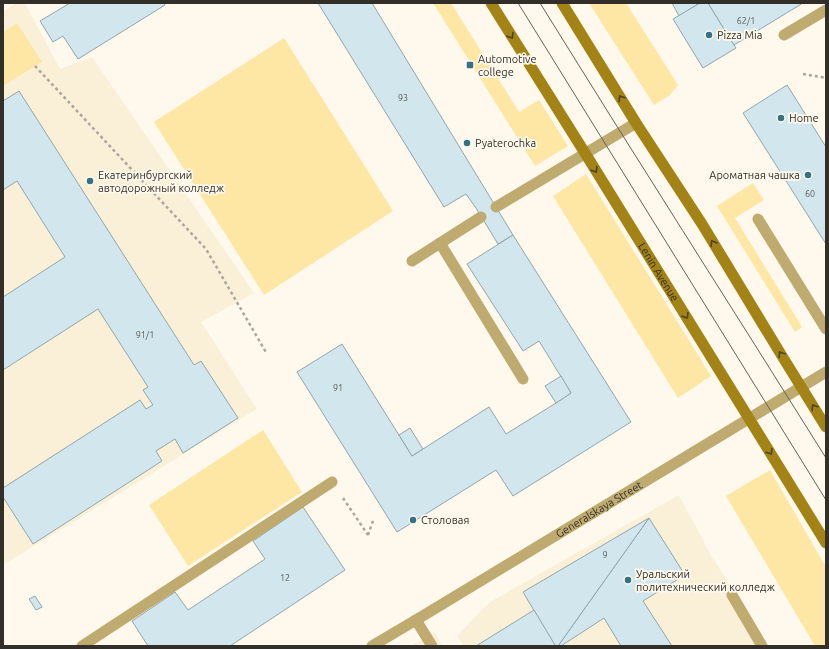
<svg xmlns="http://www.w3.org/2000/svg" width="829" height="649" font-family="Ubuntu,sans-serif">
<rect width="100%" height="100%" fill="#fef9ec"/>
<g fill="#f9f0d7">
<path d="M16 3H25L60 69 92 57 254 293 201 322 257 409 3 565V12Z"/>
<path d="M679 495 712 557 769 646H464L457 636 490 602Z"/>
<path d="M435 632 442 646H411Z"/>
</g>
<g fill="#fee7a5">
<path d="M433 3H451L519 112 539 100 568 146 535 166Z"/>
<path d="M589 3H626L678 85 669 96 654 105Z"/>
<path d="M17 23 42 62 3 86V32Z"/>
<path d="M284 38 393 211 264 295 154 122Z"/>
<path d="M586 174 711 376 678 398 553 196Z"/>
<path d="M753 183 764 200 735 218 802 327 795 332 717 206Z"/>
<path d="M263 430 302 492 188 566 149 505Z"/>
<path d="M770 470 826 567V646H815L726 496Z"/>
</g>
<g fill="#d2e6ed" stroke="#92a5ac">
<path d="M70 3H164L165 5 78 59 63 36 53 42 40 21Z"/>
<path d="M318 3H372L513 235 498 244 476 208 466 194 444 207Z"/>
<path d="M672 3H700L679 16Z"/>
<path d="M700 3H708L736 48 703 68 673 19Z"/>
<path d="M708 3H803L734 45Z"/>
<path d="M787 85 826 147V244L743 113Z"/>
<path d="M19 91 194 365 201 361 238 418 183 453 175 439 156 451 162 461 33 544 3 497V488L140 400 146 409 153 405 143 390 148 387 98 309 3 370V297L65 257 17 181 3 190V101Z"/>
<path d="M513 235 631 422 513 496 496 470 397 532 297 372 342 344 412 456 489 407 506 434 556 403 571 393 539 341 523 351 467 264Z"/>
<path d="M561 376 571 393 556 403 545 386Z"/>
<path d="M410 428 423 449 412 456 399 435Z"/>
<path d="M303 507 345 570 230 646H148L132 621 175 592 188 610 265 559 253 541Z"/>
<path d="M649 518 685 575 643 601 672 646H621L604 618 561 646H558Z"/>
<path d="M649 518 558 646H555L523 592Z"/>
<path d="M35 596 42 607 36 610 29 599Z"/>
<path d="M534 610 555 645 553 646H476Z"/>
</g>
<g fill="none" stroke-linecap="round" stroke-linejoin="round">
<g stroke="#aba69c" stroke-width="2.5" stroke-dasharray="3 3" stroke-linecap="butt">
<path d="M35 66 206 249 267 354"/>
<path d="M803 74 826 78"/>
<path d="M343 498 368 535"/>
<path d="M368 535 374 518"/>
</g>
<g stroke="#bfab70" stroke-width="11">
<path d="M784 35 826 10"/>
<path d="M496 207 636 123"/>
<path d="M758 219 826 329"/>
<path d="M440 243 523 379"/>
<path d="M412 261 481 217"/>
<path d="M732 595 762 646"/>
<path d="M416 620 432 646"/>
<path d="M82 646 332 482"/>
</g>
<path stroke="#bfab70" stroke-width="11" id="s1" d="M372 646 416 620 826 372"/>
<g stroke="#a38315" stroke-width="11">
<path id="s2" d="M491 3 585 153 826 543"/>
<path d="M562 3 636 123 702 224 782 356 826 427"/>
</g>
<g stroke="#65625a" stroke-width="1">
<path d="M518 3 826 500"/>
<path d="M540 3C634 155 731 306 826 458"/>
</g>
</g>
<defs><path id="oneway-chevron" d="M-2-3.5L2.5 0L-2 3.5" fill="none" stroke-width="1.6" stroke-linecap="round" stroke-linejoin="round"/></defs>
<g stroke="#4e4424">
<use href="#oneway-chevron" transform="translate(511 36) rotate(58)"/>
<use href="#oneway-chevron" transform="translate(621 98) rotate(-122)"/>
<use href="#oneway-chevron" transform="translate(595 170) rotate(58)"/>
<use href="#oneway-chevron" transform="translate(713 243) rotate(-121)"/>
<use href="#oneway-chevron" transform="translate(686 316) rotate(58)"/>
<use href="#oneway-chevron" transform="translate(781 354) rotate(-122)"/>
<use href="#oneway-chevron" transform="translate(814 407) rotate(-122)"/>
<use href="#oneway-chevron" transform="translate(770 452) rotate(58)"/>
</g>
<g fill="#347287" stroke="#fef9ec" stroke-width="1.5">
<circle cx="709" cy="35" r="4"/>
<rect x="466" y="61" width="8" height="8" rx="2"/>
<circle cx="781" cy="118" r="4"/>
<circle cx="467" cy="143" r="4"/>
<circle cx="808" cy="175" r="4"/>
<circle cx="90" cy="181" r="4"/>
<circle cx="413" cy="520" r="4"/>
<circle cx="628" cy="580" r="4"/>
</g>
<g text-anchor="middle" stroke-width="3.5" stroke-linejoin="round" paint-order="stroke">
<g font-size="9" fill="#5a5d5a">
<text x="746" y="24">62/1</text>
<text x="403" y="101">93</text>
<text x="810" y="197">60</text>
<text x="145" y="338">91/1</text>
<text x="338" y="391">91</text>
<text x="605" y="558">9</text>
<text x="285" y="581">12</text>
</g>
<g font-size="11" fill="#322f29" stroke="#fef9ec" text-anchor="start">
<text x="717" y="39">Pizza Mia</text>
<text x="478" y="63">Automotive<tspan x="478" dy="13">college</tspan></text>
<text x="789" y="122">Home</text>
<text x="475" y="147">Pyaterochka</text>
<text x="98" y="179">Екатеринбургский<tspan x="98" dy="13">автодорожный колледж</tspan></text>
<text x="800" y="179" text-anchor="end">Ароматная чашка</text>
<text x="421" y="524">Столовая</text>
<text x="636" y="578">Уральский<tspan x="636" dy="13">политехнический колледж</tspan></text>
</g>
<g font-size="11" fill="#322f29" stroke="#fef9ec">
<text dy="4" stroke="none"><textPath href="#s2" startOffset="317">Lenin Avenue</textPath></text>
<text dy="4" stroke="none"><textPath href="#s1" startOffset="265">Generalskaya Street</textPath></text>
</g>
</g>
<rect width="829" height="649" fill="none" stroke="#322f29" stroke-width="8"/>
</svg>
